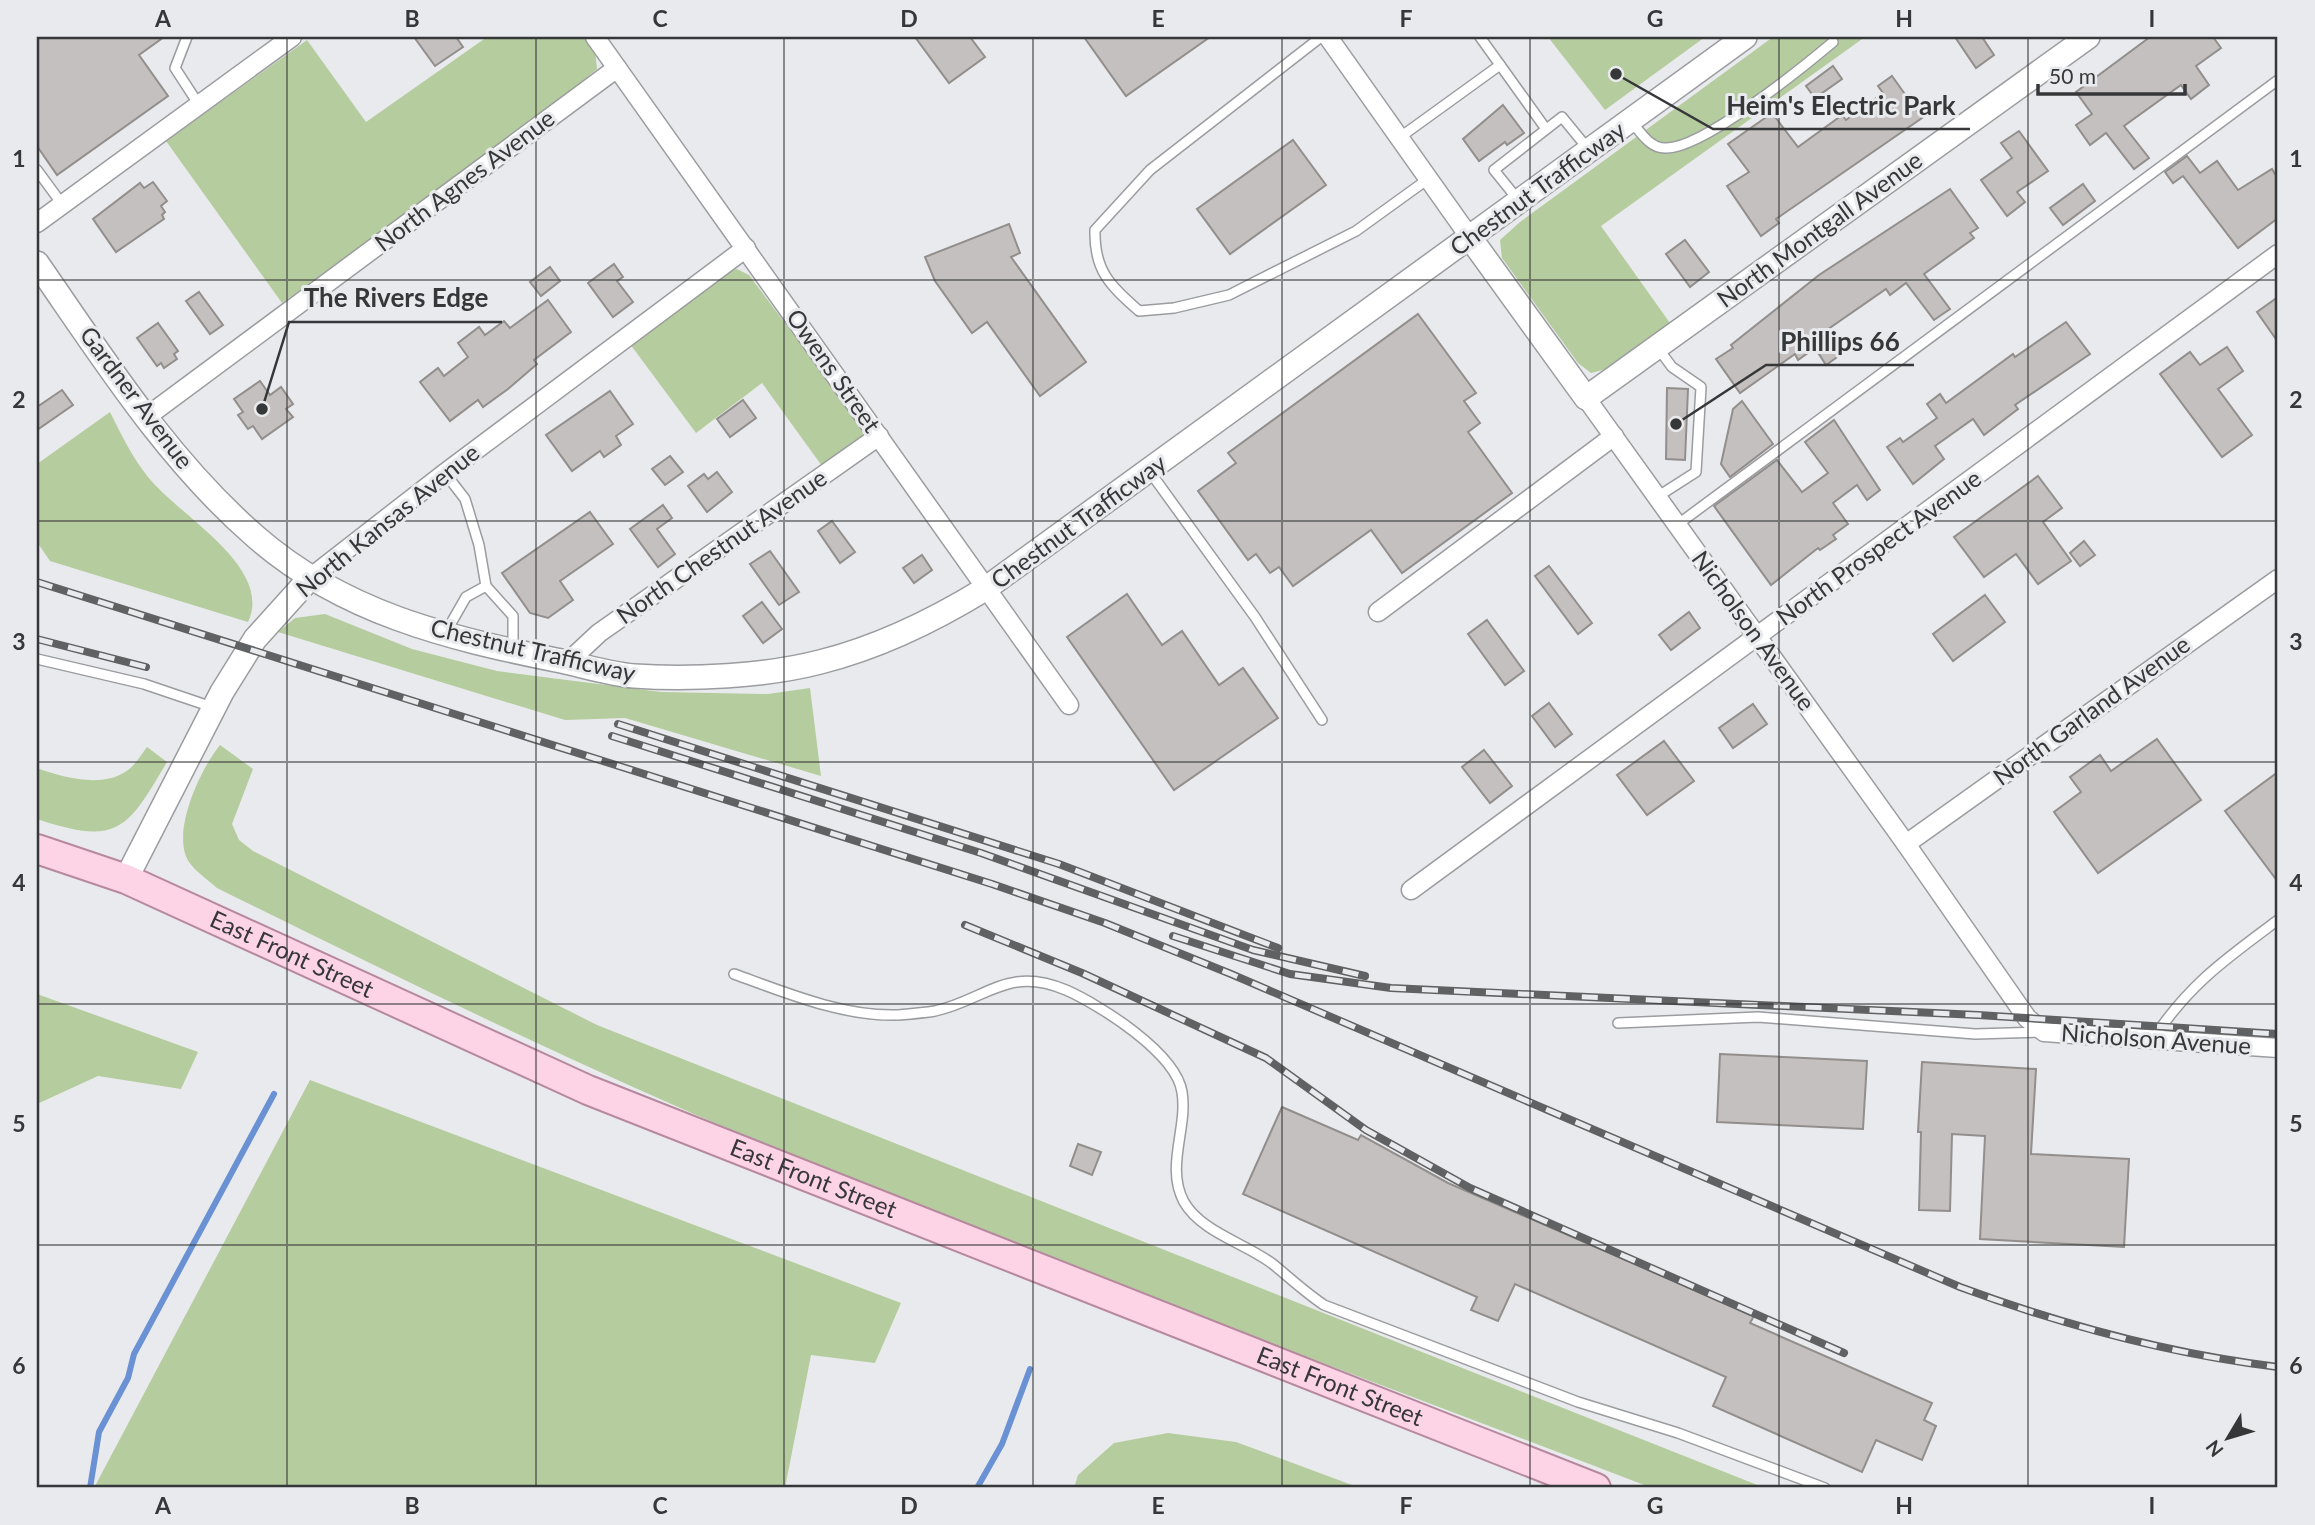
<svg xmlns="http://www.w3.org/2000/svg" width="2315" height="1525" font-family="Lato,sans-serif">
<rect width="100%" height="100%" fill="#e9eaed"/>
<g fill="#b5cd9e">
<path d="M487 37H587L595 49 597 69 544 113 282 303 166 141 307 40 366 122Z"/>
<path d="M1548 37H1705L1605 110Z"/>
<path d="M1773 37H1865L1601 226 1670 323 1610 368 1591 373 1578 363 1502 258 1500 240 1520 222Z"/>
<path d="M737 269 749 275 867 433 822 466 762 383 696 433 630 344 729 271Z"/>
<path d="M110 412C121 434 132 457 148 477 179 516 274 567 248 622L50 561 37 542V464Z"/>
<path d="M325 614 412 649 497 671 661 692 768 694 810 688 821 776 625 718 565 720 278 632 295 618Z"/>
<path d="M220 745 253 769 232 824 239 840 253 851 597 1025 1765 1488H1652C1353 1373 1051 1264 755 1140 572 1063 395 976 217 888 208 880 196 872 189 862 170 833 201 768 220 745Z"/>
<path d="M147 747 167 762C127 830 118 846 37 819V768C61 777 101 788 125 772 134 767 141 755 147 747Z"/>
<path d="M37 994 198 1052 181 1089 98 1076 37 1104Z"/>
<path d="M310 1080 901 1303 875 1363 811 1355 785 1488H94Z"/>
<path d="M1168 1433 1236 1442 1360 1488H1074L1078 1475 1114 1443Z"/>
</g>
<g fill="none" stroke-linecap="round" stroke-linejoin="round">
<g stroke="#6991d4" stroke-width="6">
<path d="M90 1488 99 1432 128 1378 134 1354 274 1094"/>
<path d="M977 1488 1002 1444 1030 1369"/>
</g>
</g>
<g fill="#c4c0bf" stroke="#918e8c" stroke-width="2">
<path d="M37 37H164L139 55 168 96 57 175 37 146Z"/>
<path d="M414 37H456L463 47 435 66Z"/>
<path d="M915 37H970L985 57 949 83Z"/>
<path d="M1084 37H1210L1126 96Z"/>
<path d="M1955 37H1982L1994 55 1976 68Z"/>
<path d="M2150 37H2213L2221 48 2196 66 2209 85 2191 99 2181 85 2124 126 2149 158 2134 169 2106 133 2090 145 2076 125 2092 114 2076 92Z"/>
<path d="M1833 66 1842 79 1815 98 1806 86Z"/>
<path d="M1892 76 1922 118 1776 219 1779 223 1761 236 1727 186 1749 172 1728 144 1772 113 1798 147 1842 115 1846 120 1883 93 1878 86Z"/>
<path d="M1503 105 1524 133 1507 145 1505 142 1479 161 1463 139Z"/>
<path d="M2019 131 2048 171 2017 192 2025 202 2007 216 1981 180 2012 158 2001 143Z"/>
<path d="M1293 140 1326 185 1230 254 1197 209Z"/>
<path d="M2187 156 2200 173 2217 161 2238 190 2272 169 2278 179V218L2238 248 2183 176 2173 183 2165 172Z"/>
<path d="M153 182 167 201 161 206 165 212 162 215 164 219 116 252 93 219 140 183 144 188Z"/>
<path d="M2083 184 2095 201 2063 225 2050 208Z"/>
<path d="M1950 189 1978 228 1970 233 1974 238 1924 274 1950 309 1934 320 1906 283 1890 295 1886 289 1824 332 1840 355 1826 365 1815 348 1798 360 1795 354 1740 393 1716 359 1733 348 1731 345 1819 275Z"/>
<path d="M1009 224 1020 253 1011 257 1086 362 1040 396 987 322 972 333 935 281 925 257Z"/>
<path d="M1685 240 1709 272 1690 287 1666 254Z"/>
<path d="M614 264 623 277 617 281 633 302 613 317 588 283Z"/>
<path d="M550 267 560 281 541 296 530 282Z"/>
<path d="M199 292 223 325 210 334 186 301Z"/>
<path d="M2278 297V342L2257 312Z"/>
<path d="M548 300 571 332 534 360 537 364 508 389 483 407 478 400 450 421 420 382 438 368 444 376 468 357 458 343 479 327 485 335 504 321 510 328Z"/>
<path d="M1418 314 1476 393 1464 401 1480 423 1468 432 1512 493 1402 573 1371 530 1293 586 1279 567 1270 573 1256 554 1248 560 1198 491 1236 463 1228 453Z"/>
<path d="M2066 322 2090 354 2015 405 2018 409 1984 435 1973 419 1935 446 1944 459 1913 484 1887 447 1900 438 1903 442 1937 418 1927 404 1940 394 1946 403 2013 354 2015 357Z"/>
<path d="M158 323 178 351 174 354 177 359 164 368 161 363 157 366 137 338Z"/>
<path d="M2227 347 2243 371 2218 389 2252 435 2222 457 2160 374 2190 352 2200 365Z"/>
<path d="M260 381 270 395 281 387 293 404 286 409 293 417 262 439 253 426 248 429 238 415 243 412 234 399Z"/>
<path d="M1667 388 1688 389 1685 460 1666 459Z"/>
<path d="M62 390 73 405 37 430V407Z"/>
<path d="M610 391 633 424 616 436 621 445 604 457 600 451 572 471 546 435Z"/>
<path d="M743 400 756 418 730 437 717 419Z"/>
<path d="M1742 401 1773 444 1730 477 1721 464 1733 409Z"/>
<path d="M1834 420 1880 490 1867 500 1857 485 1833 503 1848 524 1833 535 1836 539 1820 550 1818 548 1771 585 1714 506 1777 460 1802 492 1828 473 1805 442Z"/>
<path d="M670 456 683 472 665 485 652 469Z"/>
<path d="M717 472 732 492 707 512 688 486 704 474 708 479Z"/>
<path d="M2038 476 2062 508 2043 522 2071 561 2038 584 2016 554 1984 577 1954 537Z"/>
<path d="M663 505 672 518 657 529 675 554 658 567 630 529Z"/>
<path d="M590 512 613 544 560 581 573 600 548 618 530 613 502 573Z"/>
<path d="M832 521 855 552 840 563 818 531Z"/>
<path d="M2084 541 2095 555 2080 566 2070 553Z"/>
<path d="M770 551 799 592 779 605 750 564Z"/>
<path d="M922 555 932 570 914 583 903 568Z"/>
<path d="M1549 566 1592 623 1578 634 1535 576Z"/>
<path d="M1127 594 1162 645 1182 631 1219 685 1243 668 1278 718 1174 790 1067 637Z"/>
<path d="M1985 595 2005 622 1953 661 1933 634Z"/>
<path d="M762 602 782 629 763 643 743 616Z"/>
<path d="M1689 612 1700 628 1671 650 1659 635Z"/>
<path d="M1487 620 1524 671 1505 685 1468 634Z"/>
<path d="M1549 703 1572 734 1555 747 1532 716Z"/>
<path d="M1753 704 1767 724 1733 748 1719 728Z"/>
<path d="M2157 739 2201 800 2098 873 2054 812 2081 792 2070 777 2100 755 2111 771Z"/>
<path d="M1664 741 1694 781 1647 815 1617 775Z"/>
<path d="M1484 750 1512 786 1490 803 1462 767Z"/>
<path d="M2278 772V882L2225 811Z"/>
<path d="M1720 1054 1867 1061 1863 1129 1717 1122Z"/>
<path d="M1922 1062 2036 1069 2031 1154 2129 1159 2124 1247 1980 1239 1985 1136 1952 1134 1950 1211 1919 1210 1921 1132H1918Z"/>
<path d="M1282 1107 1358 1140 1361 1135 1448 1183 1754 1316 1750 1323 1932 1403 1924 1420 1936 1426 1922 1460 1876 1440 1862 1472 1713 1406 1726 1377 1515 1284 1498 1321 1471 1310 1477 1297 1243 1194Z"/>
<path d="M1078 1144 1101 1152 1092 1175 1070 1166Z"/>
</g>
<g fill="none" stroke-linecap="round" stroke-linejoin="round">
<g stroke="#9b9c9f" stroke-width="12">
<g id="service">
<path d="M187 37 175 68 199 105"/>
<path d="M1321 37 1150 170 1095 230C1094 271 1110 285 1139 311L1174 308 1229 295 1356 231 1428 179"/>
<path d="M1480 37 1546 129"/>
<path d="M1632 122C1641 133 1650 148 1665 148 1701 150 1802 68 1833 42"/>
<path d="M1399 138 1500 65"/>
<path d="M37 170 62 204"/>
<path d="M1519 201 1494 170 1562 117 1589 150"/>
<path d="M1657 347 1672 367 1701 387 1696 472 1657 497"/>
<path d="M1150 472 1255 617 1322 720"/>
<path d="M445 473 465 499 479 545 486 586 513 616V651"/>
<path d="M1677 525 2278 80"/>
<path d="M446 632 466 597 486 586"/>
<path d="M37 659 144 684 212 707"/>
<path d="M734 974C784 992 843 1017 898 1015 910 1014 923 1013 935 1011 986 1000 1007 965 1066 990 1100 1005 1176 1053 1182 1092 1188 1128 1165 1167 1184 1202 1202 1233 1248 1244 1274 1265 1291 1279 1306 1293 1324 1305L1578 1402 1678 1433 1825 1488"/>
<path d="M1618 1023 1758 1017 1975 1034 2042 1032"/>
<path d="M2153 1039C2189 984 2227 958 2278 920"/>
</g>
</g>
<g stroke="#9b9c9f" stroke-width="21">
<g id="minor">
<path d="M595 37 1069 705"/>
<path d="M1328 37 1471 239"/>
<path d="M37 223 292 37"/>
<path d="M1586 398 1906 844 2027 1018 2044 1032 2278 1048"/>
<path d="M145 418 617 68"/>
<path d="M310 578 445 473 746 248"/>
<path d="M1378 612 1614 436"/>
<path d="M568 662 599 633 879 436"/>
<path d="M1906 844 2278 579"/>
<path d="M1411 890 2278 254"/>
</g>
</g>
<g stroke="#9b9c9f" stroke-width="26">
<g id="tertiary">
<path d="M1471 239 1586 398 2088 37"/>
<path d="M37 263C103 358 167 460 256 537 342 612 447 638 556 660 582 665 608 674 634 676 690 680 766 676 820 662 880 647 933 621 985 589L1745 37"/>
<path d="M126 879 222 692 255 639 310 578"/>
</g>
</g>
<g stroke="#b7899f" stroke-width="32">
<g id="primary">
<path id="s1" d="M37 849 126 879 588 1090 1596 1488"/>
</g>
</g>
<use href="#service" stroke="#fff" stroke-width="9"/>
<use href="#minor" stroke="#fff" stroke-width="18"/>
<use href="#tertiary" stroke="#fff" stroke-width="23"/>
<use href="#primary" stroke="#fdd3e6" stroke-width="28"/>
<g stroke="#606162" stroke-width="8">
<g id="rail">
<path d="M37 582 992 884 1105 923 1231 974 1960 1287C2063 1325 2169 1354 2278 1367"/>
<path d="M37 639 146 667"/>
<path d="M618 724 1059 864 1278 948"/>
<path d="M612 736 981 853 1253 950 1365 976"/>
<path d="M965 925 1082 973 1266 1058 1366 1130 1470 1188 1844 1353"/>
<path d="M1173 936 1290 974 1391 988 1978 1015 2278 1034"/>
</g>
</g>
<use href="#rail" stroke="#e9eaed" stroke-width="5" stroke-dasharray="16" stroke-linecap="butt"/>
</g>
<path fill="none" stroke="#363738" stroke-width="2" stroke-opacity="0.55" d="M287 37V1488M536 37V1488M784 37V1488M1033 37V1488M1282 37V1488M1530 37V1488M1779 37V1488M2028 37V1488M37 280H2278M37 521H2278M37 762H2278M37 1004H2278M37 1245H2278"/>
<g text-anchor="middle" stroke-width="6" stroke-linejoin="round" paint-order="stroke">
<g font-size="24" fill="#363738" stroke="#e9eaed">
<text transform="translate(465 181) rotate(-37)" y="8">North Agnes Avenue</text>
<text transform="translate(1538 189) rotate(-36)" y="8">Chestnut Trafficway</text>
<text transform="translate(1820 230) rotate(-36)" y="8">North Montgall Avenue</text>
<text transform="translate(833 371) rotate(55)" y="8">Owens Street</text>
<text transform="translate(136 398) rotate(53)" y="8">Gardner Avenue</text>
<text transform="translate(388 521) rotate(-39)" y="8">North Kansas Avenue</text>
<text transform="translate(1079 522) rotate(-36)" y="8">Chestnut Trafficway</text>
<text transform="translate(722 547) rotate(-35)" y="8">North Chestnut Avenue</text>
<text transform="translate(1879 548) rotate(-36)" y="8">North Prospect Avenue</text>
<text transform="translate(1753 631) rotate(54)" y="8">Nicholson Avenue</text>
<text transform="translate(533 651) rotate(13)" y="8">Chestnut Trafficway</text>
<text transform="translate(2092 711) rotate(-36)" y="8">North Garland Avenue</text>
<text dy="8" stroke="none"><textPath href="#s1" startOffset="276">East Front Street</textPath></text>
<text transform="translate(2156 1040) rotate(4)" y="8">Nicholson Avenue</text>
<text dy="8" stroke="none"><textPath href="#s1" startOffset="844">East Front Street</textPath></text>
<text dy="8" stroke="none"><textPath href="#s1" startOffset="1410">East Front Street</textPath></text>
</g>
</g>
<path fill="none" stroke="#363738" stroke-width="2.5" d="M1616 74L1713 129H1970M262 409L289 322H502M1676 424L1766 365H1914"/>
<g fill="#363738" stroke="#e9eaed" stroke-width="2.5">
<circle cx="1616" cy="74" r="7"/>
<circle cx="262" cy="409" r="7"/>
<circle cx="1676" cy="424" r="7"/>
</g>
<g font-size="26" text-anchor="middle" font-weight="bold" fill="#363738" stroke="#e9eaed" stroke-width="6" stroke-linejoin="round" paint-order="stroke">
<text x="1841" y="115">Heim's Electric Park</text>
<text x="396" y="307">The Rivers Edge</text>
<text x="1840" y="351">Phillips 66</text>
</g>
<rect width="2315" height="1525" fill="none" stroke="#e9eaed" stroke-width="77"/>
<g transform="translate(2228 1438) rotate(232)" stroke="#e9eaed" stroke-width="5" paint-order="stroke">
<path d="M0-5L12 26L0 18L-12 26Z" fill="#363738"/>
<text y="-10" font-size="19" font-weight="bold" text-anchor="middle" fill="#363738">N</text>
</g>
<path d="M2038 84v10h147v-10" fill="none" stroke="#363738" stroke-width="3.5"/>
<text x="2049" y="84" font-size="21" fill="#363738" stroke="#e9eaed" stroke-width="5" paint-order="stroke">50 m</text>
<rect x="38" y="38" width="2238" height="1448" fill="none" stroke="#363738" stroke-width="2.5"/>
<g font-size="23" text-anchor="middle" font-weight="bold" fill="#363738">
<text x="163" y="27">A</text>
<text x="412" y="27">B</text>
<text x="660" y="27">C</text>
<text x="909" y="27">D</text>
<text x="1158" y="27">E</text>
<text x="1406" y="27">F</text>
<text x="1655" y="27">G</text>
<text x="1904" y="27">H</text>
<text x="2152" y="27">I</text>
<text x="19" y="167">1</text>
<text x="2296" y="167">1</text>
<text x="19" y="408">2</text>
<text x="2296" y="408">2</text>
<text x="19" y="650">3</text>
<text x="2296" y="650">3</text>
<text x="19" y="891">4</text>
<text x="2296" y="891">4</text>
<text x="19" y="1132">5</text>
<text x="2296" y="1132">5</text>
<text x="19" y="1374">6</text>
<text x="2296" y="1374">6</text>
<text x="163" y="1514">A</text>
<text x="412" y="1514">B</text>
<text x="660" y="1514">C</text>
<text x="909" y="1514">D</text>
<text x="1158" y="1514">E</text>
<text x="1406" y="1514">F</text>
<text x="1655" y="1514">G</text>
<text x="1904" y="1514">H</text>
<text x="2152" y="1514">I</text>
</g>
</svg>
